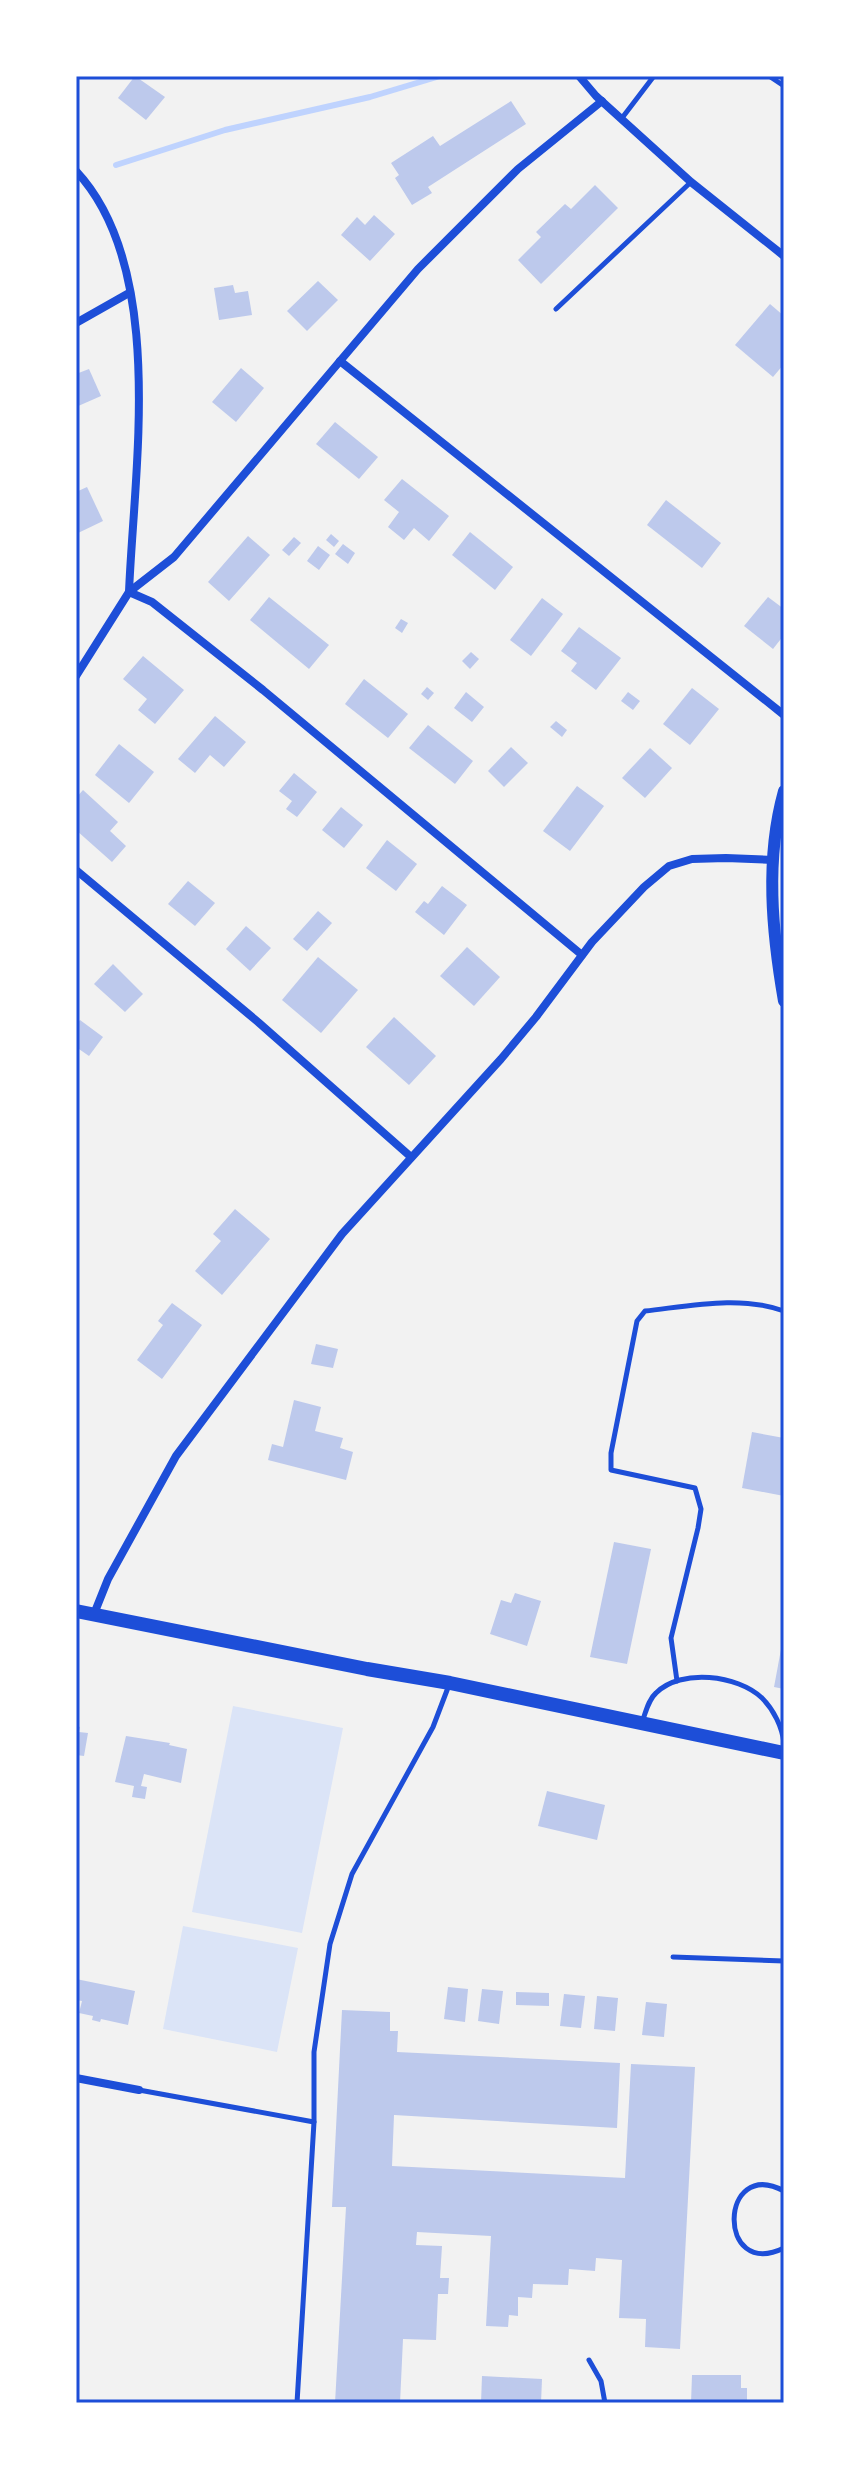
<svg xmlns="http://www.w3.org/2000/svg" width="860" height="2479" font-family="'Work Sans',sans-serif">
<rect width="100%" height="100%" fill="#f2f2f2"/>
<g fill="#dbe4f7">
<path d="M233 1706 343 1728 302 1933 192 1912Z"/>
<path d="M183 1926 298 1948 277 2052 163 2029Z"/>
</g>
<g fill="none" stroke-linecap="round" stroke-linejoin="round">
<path stroke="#bfd3fe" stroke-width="6" d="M116 165 225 130 370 97 440 76"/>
</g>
<g fill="#bdc9ec">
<path d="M135 76 165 97 146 120 118 98Z"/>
<path d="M511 101 526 124 428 187 432 193 412 205 395 178 399 175 391 163 433 136 440 146Z"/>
<path d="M595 185 618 208 541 284 518 260 541 237 536 232 565 204 571 209Z"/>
<path d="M374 215 395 234 370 261 341 235 357 217 365 225Z"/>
<path d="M318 281 338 300 307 331 287 311Z"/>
<path d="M233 285 235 293 248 291 252 315 219 320 214 288Z"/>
<path d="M770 304 784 316V364L773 377 735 345Z"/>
<path d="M241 368 264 388 236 422 212 402Z"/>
<path d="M89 369 101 396 76 407V374Z"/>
<path d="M335 422 378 457 359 479 316 444Z"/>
<path d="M402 479 449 516 429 541 414 528 404 540 388 527 399 512 384 500Z"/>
<path d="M87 487 103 521 76 534V492Z"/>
<path d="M666 500 721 543 702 568 647 525Z"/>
<path d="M470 532 513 567 495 590 452 555Z"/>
<path d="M331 534 339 541 334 547 326 540Z"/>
<path d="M248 536 270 555 229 601 208 582Z"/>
<path d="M294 537 301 543 289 556 282 550Z"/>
<path d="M343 544 355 553 348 564 335 554Z"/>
<path d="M318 546 330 555 319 570 307 561Z"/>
<path d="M269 597 329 645 309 669 250 620Z"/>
<path d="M768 597 784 609V635L773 649 744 626Z"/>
<path d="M542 598 563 614 531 656 510 640Z"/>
<path d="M401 619 408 623 402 633 395 628Z"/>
<path d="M579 627 621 658 596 690 571 671 577 663 561 651Z"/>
<path d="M471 652 479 659 470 669 462 661Z"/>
<path d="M143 656 184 690 155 724 138 710 147 699 123 679Z"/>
<path d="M364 679 408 714 388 738 345 704Z"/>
<path d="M427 687 434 693 428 700 421 694Z"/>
<path d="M692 688 719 709 690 745 663 724Z"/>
<path d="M466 692 484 707 472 722 454 708Z"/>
<path d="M628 692 640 701 633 710 621 701Z"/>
<path d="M215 716 246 742 224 767 210 755 195 773 178 759Z"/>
<path d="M556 721 567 730 562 737 550 727Z"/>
<path d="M428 725 473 761 455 784 409 748Z"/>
<path d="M119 744 154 772 129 803 95 775Z"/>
<path d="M511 747 528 763 504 787 488 771Z"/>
<path d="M650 748 672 768 645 798 622 778Z"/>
<path d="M294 773 317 792 297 817 286 809 292 801 279 791Z"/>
<path d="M577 786 604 806 570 851 543 831Z"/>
<path d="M83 790 118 822 110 831 126 846 112 862 76 830V798Z"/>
<path d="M341 807 363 825 344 848 322 830Z"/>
<path d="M387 840 417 864 396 891 366 868Z"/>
<path d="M188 881 215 903 195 926 168 904Z"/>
<path d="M442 886 467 905 444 935 415 912 424 901 428 904Z"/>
<path d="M318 911 332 923 307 951 293 939Z"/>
<path d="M246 926 271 948 250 971 226 949Z"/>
<path d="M467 947 500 977 474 1006 440 976Z"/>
<path d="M318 957 358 990 321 1033 282 1000Z"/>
<path d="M113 964 143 994 125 1012 94 984Z"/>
<path d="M394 1017 436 1056 409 1085 366 1047Z"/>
<path d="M80 1020 103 1037 89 1056 76 1047V1025Z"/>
<path d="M235 1209 270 1239 222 1295 195 1271 221 1241 213 1234Z"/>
<path d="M172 1303 202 1325 162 1379 137 1360 163 1325 158 1321Z"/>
<path d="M316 1344 338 1349 333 1368 311 1364Z"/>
<path d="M294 1400 321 1407 315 1431 343 1438 340 1448 353 1452 346 1480 268 1460 272 1444 283 1447Z"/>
<path d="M752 1432 784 1438V1496L742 1488Z"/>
<path d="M614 1542 651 1549 627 1664 590 1657Z"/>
<path d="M515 1593 541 1601 527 1646 490 1634 501 1600 511 1603Z"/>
<path d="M782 1644H784V1689L774 1687Z"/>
<path d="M76 1726 80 1727 79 1732 88 1733 84 1756 76 1755Z"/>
<path d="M126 1736 170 1743 169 1745 187 1749 181 1783 144 1774 141 1786 147 1787 145 1799 132 1797 134 1786 115 1782Z"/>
<path d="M547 1791 605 1805 597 1840 538 1826Z"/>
<path d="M76 1979 135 1991 128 2025 101 2019 100 2022 92 2020 93 2016 79 2013 82 2001 76 2000Z"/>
<path d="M448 1987 468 1989 465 2022 444 2019Z"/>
<path d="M482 1989 503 1991 499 2024 478 2021Z"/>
<path d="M516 1992 549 1993V2006L516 2005Z"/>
<path d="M564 1994 585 1996 581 2028 560 2026Z"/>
<path d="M597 1996 618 1998 615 2031 594 2029Z"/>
<path d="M646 2002 667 2004 664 2037 642 2035Z"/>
<path d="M342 2010 390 2012V2031H398L397 2052 620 2063 617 2128 394 2115 392 2166 625 2178 631 2064 695 2067 680 2349 645 2347 646 2319 619 2318 622 2260 596 2258 595 2271 569 2269 568 2285 533 2284 532 2298 518 2297V2316L509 2315 508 2327 486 2326 491 2236 417 2232 416 2245 442 2246 440 2278H449L448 2294H438L436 2340 403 2339 400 2403H335L346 2207H332Z"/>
<path d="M692 2375H741V2388H747V2403H691Z"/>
<path d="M482 2376 542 2379 541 2403H481Z"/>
</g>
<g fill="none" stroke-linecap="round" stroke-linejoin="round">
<g stroke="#1d4ed8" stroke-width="5">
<path d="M769 76 784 86"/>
<path d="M622 118 654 76"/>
<path d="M556 309 691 182"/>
<path d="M677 1681 671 1638 698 1528 701 1509 695 1488 611 1470V1453L637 1321 645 1311C690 1306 740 1295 784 1311"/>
<path d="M642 1722C646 1712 648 1700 656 1693 681 1668 738 1675 762 1698 774 1710 782 1727 784 1743"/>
<path d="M673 1957 784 1961"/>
<path d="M139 2090 314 2122"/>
<path d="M784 2191C719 2156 716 2281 784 2248"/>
<path d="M589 2360 601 2381 605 2403"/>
<path d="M297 2403 314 2122V2052L330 1944 352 1874 433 1727 449 1685"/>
</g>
<g stroke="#1d4ed8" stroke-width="8">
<path d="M579 76 596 96 691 182 784 256"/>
<path d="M76 171C167 268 134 469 129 592L152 602 263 690 582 955"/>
<path d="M76 323 129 293"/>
<path d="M340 361 784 715"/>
<path d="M76 676 129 592 174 557 418 269 518 169 602 101"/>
<path d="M76 870 258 1022 411 1157"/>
<path d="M94 1614 108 1579 176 1456 342 1234 501 1059 536 1017 592 942 644 887 669 866 692 859 726 858 773 860"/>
<path d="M76 2078 139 2090"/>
</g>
<path stroke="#1d4ed8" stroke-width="12" d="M784 791C765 859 772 932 784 1001"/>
<path stroke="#1d4ed8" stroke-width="14" d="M76 1611 367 1669 450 1683 784 1753"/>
</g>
<rect width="860" height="2479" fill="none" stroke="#ffffff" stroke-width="156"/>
<rect x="78" y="78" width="704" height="2323" fill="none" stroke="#1d4ed8" stroke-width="3"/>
</svg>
